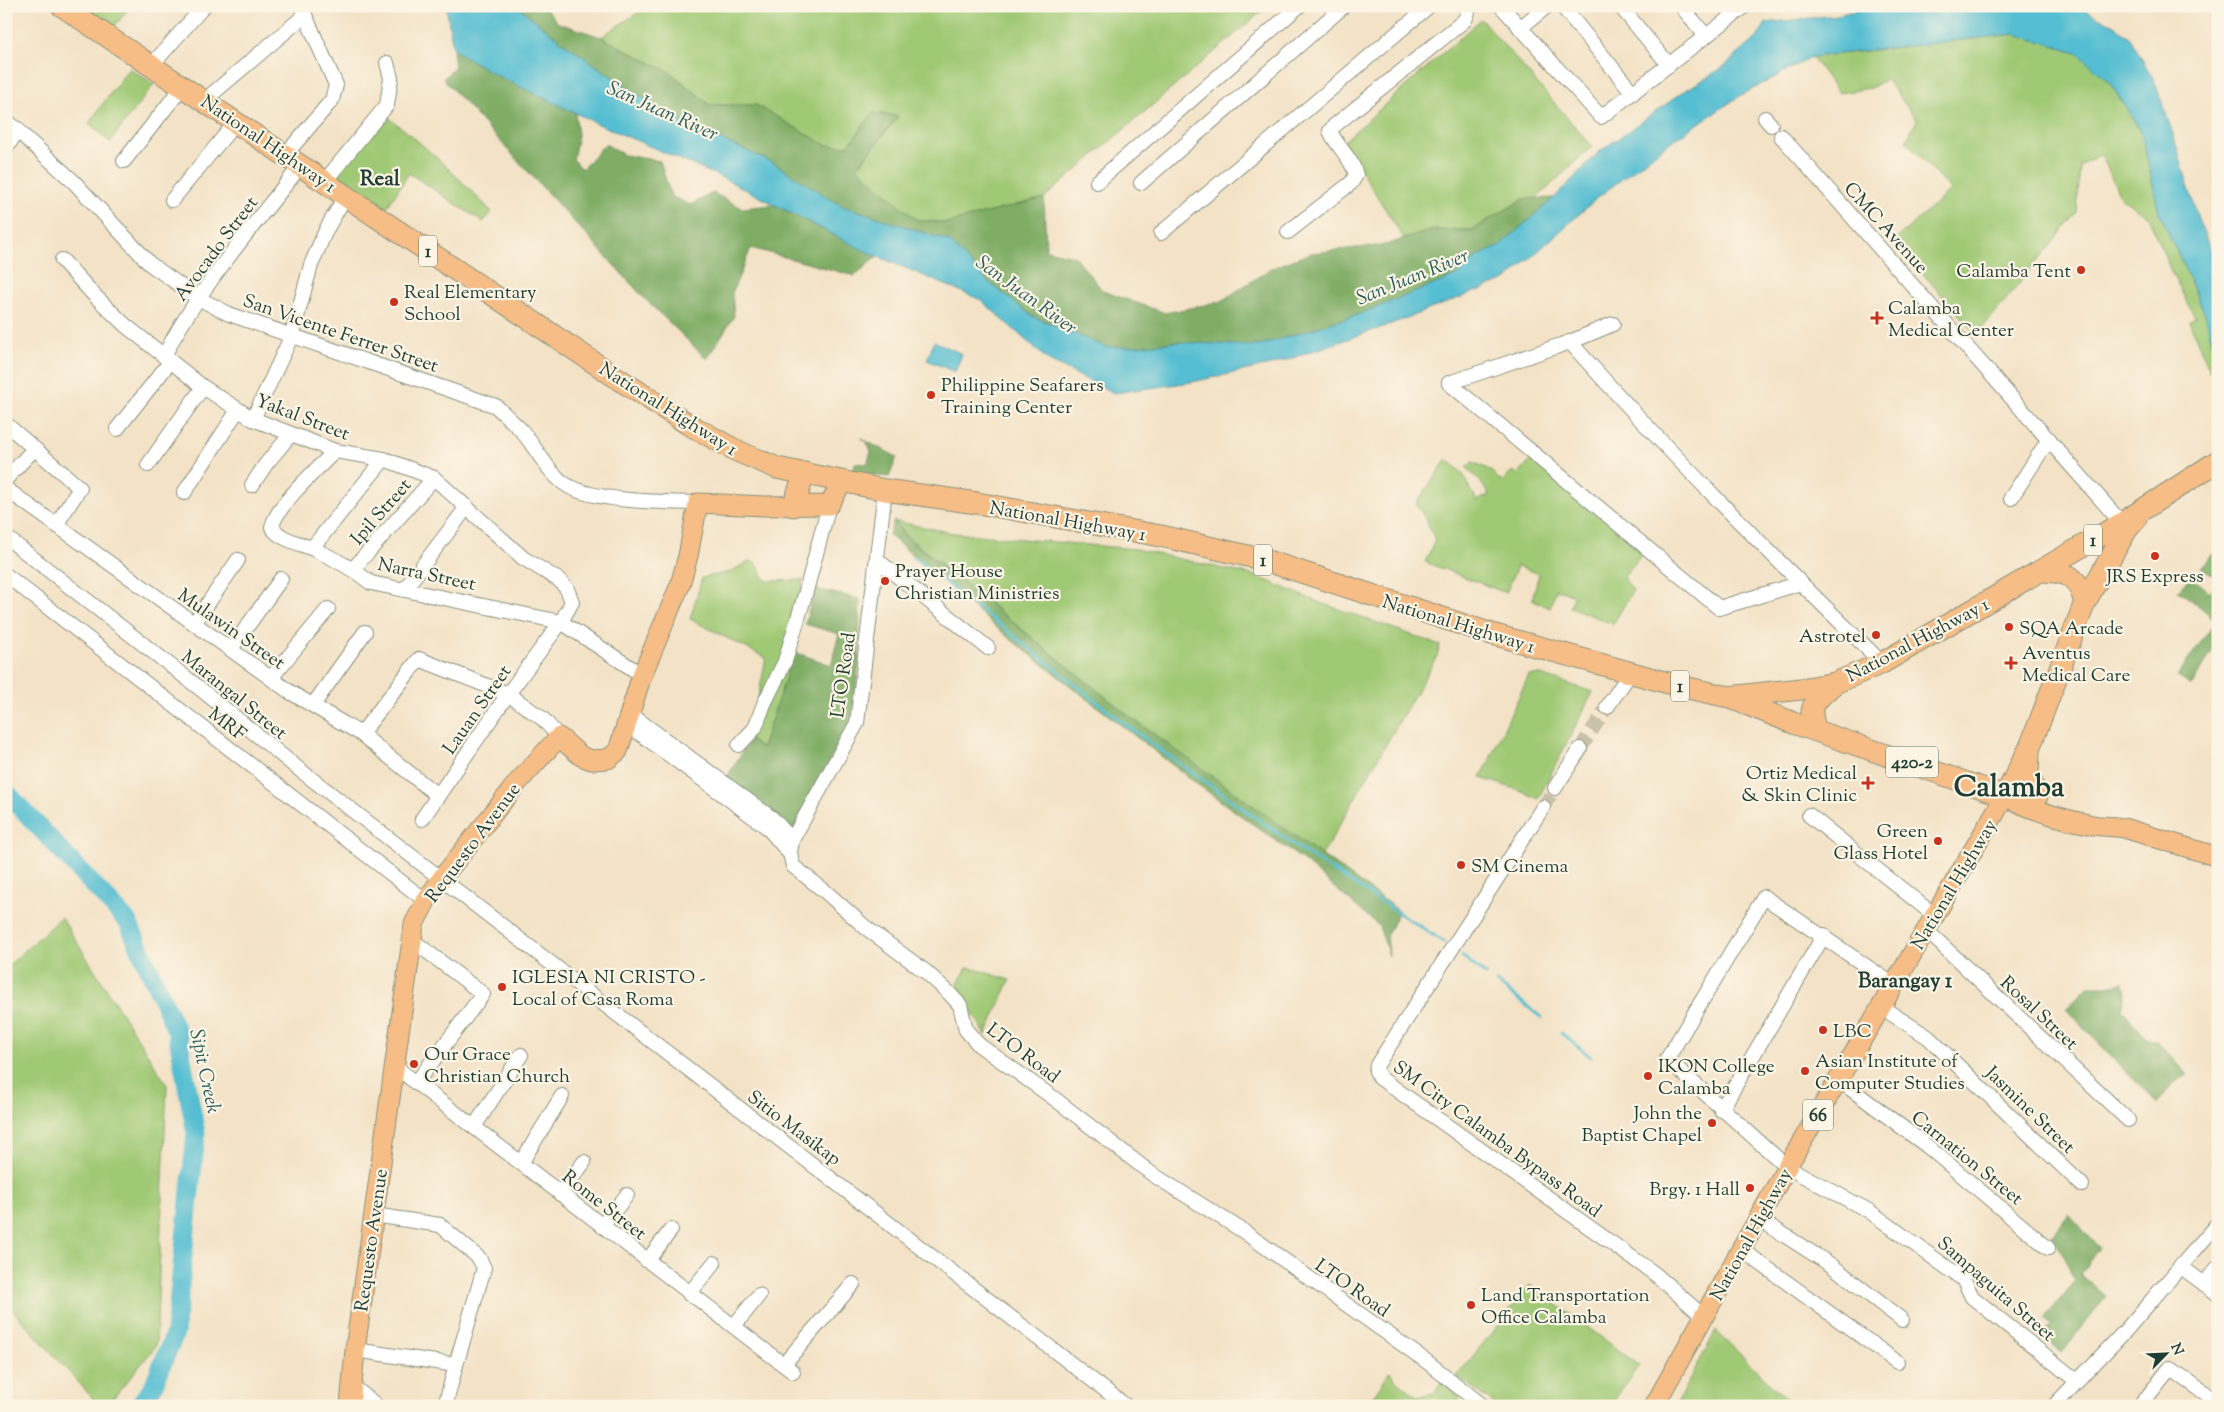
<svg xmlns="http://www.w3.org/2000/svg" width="2224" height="1412" font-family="'Sorts Mill Goudy',serif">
<rect width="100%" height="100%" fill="#fcf5e5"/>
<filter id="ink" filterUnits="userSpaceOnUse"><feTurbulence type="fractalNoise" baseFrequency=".02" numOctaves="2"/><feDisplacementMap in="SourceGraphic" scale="10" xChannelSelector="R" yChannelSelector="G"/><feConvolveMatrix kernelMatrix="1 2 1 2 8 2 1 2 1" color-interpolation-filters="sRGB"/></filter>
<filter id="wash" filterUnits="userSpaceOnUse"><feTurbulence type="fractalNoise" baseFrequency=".0096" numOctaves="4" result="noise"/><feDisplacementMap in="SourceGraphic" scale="20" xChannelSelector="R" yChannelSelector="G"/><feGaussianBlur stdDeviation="1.12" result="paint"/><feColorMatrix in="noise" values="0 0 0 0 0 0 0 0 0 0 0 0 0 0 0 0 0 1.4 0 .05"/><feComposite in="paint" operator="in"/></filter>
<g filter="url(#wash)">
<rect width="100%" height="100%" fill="#f3e2c6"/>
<g fill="#a0c975" stroke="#608354">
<path d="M81 6H131L113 28Z"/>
<path d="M648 6H708L722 11 728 6H1268L1044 198 948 223 917 220 857 168 898 117 874 113 848 146H826L756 105H710L671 73 601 37Z"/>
<path d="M1481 19 1592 146 1536 199H1523L1472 230H1433L1404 239 1343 142Z"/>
<path d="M2014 34 2077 52 2110 83 2141 132 2159 212 2206 316 2217 366 2210 371 2189 321 2195 317 2173 276 2148 217 2121 198 2101 154 2080 166 2077 213 1977 335 1894 241 1951 190 1906 141 1917 120 1886 79 1871 88 1838 93 1812 57Z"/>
<path d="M129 68 154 84 110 142 89 123Z"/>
<path d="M385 115C424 144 458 177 492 212L483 222 409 173 386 209 334 176Z"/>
<path d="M1534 457 1645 551 1623 577 1633 590 1613 624 1570 607 1574 596 1556 589 1550 608 1532 599 1539 574 1517 566 1506 593 1425 562 1435 540 1427 521 1416 504 1447 459 1463 474 1477 501 1489 495 1480 481 1466 467 1473 462 1490 470 1502 482 1513 471 1518 475Z"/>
<path d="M894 521 953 533 1135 549 1256 576 1318 602 1440 645 1437 656 1321 857 1129 716 904 534Z"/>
<path d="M749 561 757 564 766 581 803 580 794 657 762 748 750 740 766 658 690 619 702 578 730 572Z"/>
<path d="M1529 675H1541L1593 692 1538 799 1522 791 1481 778Z"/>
<path d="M61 917 167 1085 156 1346 107 1406H100L6 1303V968Z"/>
<path d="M968 967 1010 980 986 1035 956 986Z"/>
<path d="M1530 1285 1639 1365 1610 1406H1497L1457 1376Z"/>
<path d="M1716 1331 1794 1406H1675Z"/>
<path d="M1390 1371 1395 1379 1417 1396 1434 1393 1441 1382 1460 1397 1458 1405 1367 1406Z"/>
</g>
<g fill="#80ad66" stroke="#50754d">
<path d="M517 6H544L558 23 601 37 671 73 710 105H756L826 145 848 146 873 113 898 116 857 168 917 220 948 223 1044 198 1046 250 1074 256 1103 291 1165 313 1220 302 1270 269 1311 253 1385 245 1433 230H1472L1524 199 1554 198 1498 247 1478 256 1456 276 1357 315 1258 346 1174 342 1128 347H1106L1032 316 986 280 949 241 840 205 772 162 687 125 635 93 561 41Z"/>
<path d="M453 49 494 74 575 113 578 135 573 159 582 169 605 144 624 155 660 161 671 196 690 205 713 193 742 208 774 205 877 256 855 276 751 248 732 293 734 316 707 359 645 299 443 79 455 67Z"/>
<path d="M860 438 897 457 889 477 852 473 855 463 867 464 871 452 867 442Z"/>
<path d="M894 521 904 535 1129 716 1399 911 1387 934 1389 956 1379 926 1300 858 1197 784 1009 638 889 535Z"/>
<path d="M2218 550V579L2201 567Z"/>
<path d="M2191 577 2210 592 2218 580V642L2191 686 2177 676 2216 621 2204 610 2178 590Z"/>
<path d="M815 589 860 599 859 662 852 717 785 847 722 785 750 740 762 748 794 652 831 665 839 634 805 624Z"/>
<path d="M2124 983 2126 994 2122 1009 2146 1038 2158 1042 2188 1075 2175 1082 2157 1104 2066 1009 2088 986H2105Z"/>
<path d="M2069 1214 2099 1248 2080 1274 2106 1296 2062 1352 2041 1335 2051 1325 2044 1319 2076 1280 2052 1236Z"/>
</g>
<g fill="#55bed2" stroke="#3a7e83">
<path d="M446 6H517L561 41 635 93 687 125 772 162 840 205 949 241 986 280 1032 316 1106 347H1128L1174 342 1258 346 1357 315 1456 276 1478 256 1498 247 1554 198 1599 152 1683 92 1722 68 1757 38 1766 23 1837 15 1876 6H2076L2114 25 2130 38 2154 80 2172 131 2199 222 2218 268V368L2206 316 2159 212 2141 131 2110 83 2077 52 2014 34 1812 57 1740 96 1663 147 1596 199 1506 280 1386 326 1275 364 1192 382 1114 393 1049 361 981 300 865 251 725 179 596 123 494 74 453 49Z"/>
<path d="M934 341 962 354 955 372 927 360Z"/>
</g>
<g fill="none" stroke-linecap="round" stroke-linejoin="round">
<g stroke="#55bed2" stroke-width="3">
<path d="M914 557 1130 728 1301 850 1444 942"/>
<path d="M1462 956 1486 975"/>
<path d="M1496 982 1542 1018"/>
<path d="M1561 1033 1591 1057"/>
</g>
<path stroke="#55bed2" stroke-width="19" d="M6 792 128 922 177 1032 196 1134 175 1333 152 1389 138 1406"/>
</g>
</g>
<g filter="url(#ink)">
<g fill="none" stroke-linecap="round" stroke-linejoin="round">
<g stroke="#c9c1a9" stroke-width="14" stroke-dasharray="14 7" stroke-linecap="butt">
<path d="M1580 749 1607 707"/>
<path d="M1543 807 1555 788"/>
</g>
<g stroke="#89907d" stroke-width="16">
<g id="minor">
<path d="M1501 6 1601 117 1745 6"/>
<path d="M1562 6 1633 93"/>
<path d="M1620 6 1669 65"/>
<path d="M1681 6 1706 36"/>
<path d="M1520 28 1547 6"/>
<path d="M151 66 204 6"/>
<path d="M205 100 305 15"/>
<path d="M1765 118 1771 125"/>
<path d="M6 120 74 182 150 264 198 298 229 314 496 406C504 414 513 422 521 430 536 447 548 474 568 486 597 502 664 502 698 503"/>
<path d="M1781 136 2127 529"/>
<path d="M6 149 18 129"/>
<path d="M286 154 332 100 336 85 301 6"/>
<path d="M124 161 183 86"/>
<path d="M325 181 387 105 391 78 387 63"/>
<path d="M1097 182 1299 6"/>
<path d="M1141 183 1344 6"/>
<path d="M172 200 236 122"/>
<path d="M1288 232 1351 183 1356 175C1352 158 1337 147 1330 131L1334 126 1465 20 1468 12 1466 6"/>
<path d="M1161 233 1429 6"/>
<path d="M62 260 95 296 125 325 203 387 253 419 335 451 384 459 434 478 523 558 559 580 567 589 572 602 561 622 508 694 422 819"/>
<path d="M1570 342C1668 453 1776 559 1882 663"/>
<path d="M164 356C199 287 253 227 301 165"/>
<path d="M1449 383 1719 608 1801 583"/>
<path d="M1449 383 1570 342 1613 324"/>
<path d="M253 419 292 335 311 265 326 230 346 195"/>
<path d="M6 424 80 488 56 525"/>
<path d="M117 429 170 362"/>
<path d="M335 451C318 468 276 506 272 527 280 540 300 543 313 549 334 558 353 569 371 583L561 622 642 675"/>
<path d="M148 465 203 387"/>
<path d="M6 479 34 449"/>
<path d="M252 485 266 464 291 434"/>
<path d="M6 489 290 692 361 734 438 796"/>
<path d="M885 490 857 723 792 840 790 853 793 866 827 893 865 927 926 972 949 993 960 1005 966 1030 979 1045 1055 1099 1152 1174 1243 1231 1426 1361 1483 1406"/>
<path d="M184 493 238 410"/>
<path d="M2011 498 2049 439"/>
<path d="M6 537 203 691 296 767 1126 1406"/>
<path d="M312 548 384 459"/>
<path d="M877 560 988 648"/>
<path d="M353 569 434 478"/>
<path d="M6 575 426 901"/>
<path d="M404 590 467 507"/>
<path d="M195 622 238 560"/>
<path d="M231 649 281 579"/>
<path d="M271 678 328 609"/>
<path d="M313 705 365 632"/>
<path d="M1607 707 1631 672"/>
<path d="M630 714 773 819 792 840"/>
<path d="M627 724 767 827 790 854"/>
<path d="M361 734 419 659 508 694 543 719 559 737"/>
<path d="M739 745 755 728 764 704 785 661 805 595 829 505"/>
<path d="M1555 788 1580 749"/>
<path d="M1543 807 1377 1065 1376 1071 1380 1078 1655 1274 1703 1316"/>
<path d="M1809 815 1934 915"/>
<path d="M1926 930 2128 1120"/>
<path d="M412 940 483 994 416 1083"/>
<path d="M1894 985 1764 897 1667 1059 1787 1167 1869 1211 1964 1280 1972 1297 2077 1381"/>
<path d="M1881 1007 1928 1037 2082 1185"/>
<path d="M393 1065 793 1372"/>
<path d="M1839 1080 1927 1146 2048 1248"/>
<path d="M1721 1110 1824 935"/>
<path d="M474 1127 521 1055"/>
<path d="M521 1163 562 1096"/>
<path d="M560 1194 584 1162"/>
<path d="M1759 1219 1831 1265 1902 1320"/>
<path d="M602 1226 627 1195"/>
<path d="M1742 1250 1897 1362"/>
<path d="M647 1261 671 1230"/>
<path d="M2180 1266 2218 1294"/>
<path d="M2204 1284 2218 1267"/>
<path d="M689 1294 714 1263"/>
<path d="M734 1326 759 1295"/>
<path d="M355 1350 456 1365 484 1268 479 1258 440 1225 374 1215"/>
<path d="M784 1364 853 1284"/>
<path d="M351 1385 377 1406"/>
<path d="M445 1406 456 1365"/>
<path d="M2054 1406 2126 1330 2218 1223"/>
<path d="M2140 1406 2170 1368 2218 1402"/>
</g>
</g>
<g stroke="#89907d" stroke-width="21">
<g id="major">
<path d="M2005 796C2030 810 2065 820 2093 825 2103 827 2113 826 2124 828L2218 857"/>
<path d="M350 1406 355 1350 412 940 414 924 426 901 442 878 518 782 559 737 581 756 591 760 608 759 618 751 642 675 680 585 688 556 698 503 765 506 829 505 843 481"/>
<path d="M1654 1406 1787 1167 2005 796"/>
</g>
</g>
<g stroke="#89907d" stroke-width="23">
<g id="highway">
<path d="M62 6 611 374 688 424 737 451 777 468 885 490 977 503 1161 536 1261 559 1492 634 1679 686 1729 697 1801 689 1835 683 1882 663 2122 523 2218 461"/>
<path d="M793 506 805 473"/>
<path d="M2041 571C2069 572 2076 575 2085 602"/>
<path d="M1731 698 1796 724 2005 796 2030 747 2085 602 2127 529 2136 519"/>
<path d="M1817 730C1804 707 1818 698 1835 683"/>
<path d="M2029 752 2028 773 2037 796"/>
</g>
</g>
<use href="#minor" stroke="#fff" stroke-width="14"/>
<use href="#major" stroke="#f6be86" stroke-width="19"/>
<use href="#highway" stroke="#f6be86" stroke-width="21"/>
</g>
</g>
<g fill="#c8321e" stroke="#fcf5e5" stroke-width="2">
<circle cx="2081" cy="270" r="5"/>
<circle cx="394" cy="302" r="5"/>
<path d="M1874.5 310.5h5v5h5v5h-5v5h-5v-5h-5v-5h5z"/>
<circle cx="931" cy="395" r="5"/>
<circle cx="2155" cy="556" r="5"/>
<circle cx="885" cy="581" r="5"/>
<circle cx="2009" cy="627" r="5"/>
<circle cx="1876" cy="635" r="5"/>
<path d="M2008.5 655.5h5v5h5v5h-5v5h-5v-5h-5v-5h5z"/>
<path d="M1865.5 775.5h5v5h5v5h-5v5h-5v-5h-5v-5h5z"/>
<circle cx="1938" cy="841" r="5"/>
<circle cx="1461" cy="865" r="5"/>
<circle cx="502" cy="987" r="5"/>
<circle cx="1823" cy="1030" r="5"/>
<circle cx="414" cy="1064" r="5"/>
<circle cx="1805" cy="1071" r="5"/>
<circle cx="1648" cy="1076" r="5"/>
<circle cx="1712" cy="1123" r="5"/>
<circle cx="1750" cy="1188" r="5"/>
<circle cx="1471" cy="1305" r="5"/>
</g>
<g text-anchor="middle" stroke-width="4.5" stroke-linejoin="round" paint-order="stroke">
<g fill="#fcf5e5" stroke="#617469" stroke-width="1">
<rect x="419" y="235.5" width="18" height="31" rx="4"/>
<rect x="2084" y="524.5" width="18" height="31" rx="4"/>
<rect x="1254" y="544.5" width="18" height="31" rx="4"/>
<rect x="1671" y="670.5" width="18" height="31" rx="4"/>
<rect x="1886" y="746.5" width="52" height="31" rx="4"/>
<rect x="1803" y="1099.5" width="30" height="31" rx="4"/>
</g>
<g font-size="18" font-weight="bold" fill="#1f3d34">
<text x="428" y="257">1</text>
<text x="2093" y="546">1</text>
<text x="1263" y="566">1</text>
<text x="1680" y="692">1</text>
<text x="1912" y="768">420-2</text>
<text x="1818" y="1121">66</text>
</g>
<g font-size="19" fill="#1f3d34" stroke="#fcf5e5">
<text transform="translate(269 143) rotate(34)" y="7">National Highway 1</text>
<text transform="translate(1887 227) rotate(48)" y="7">CMC Avenue</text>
<text transform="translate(215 248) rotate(-53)" y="7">Avocado Street</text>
<text transform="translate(341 332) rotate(19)" y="7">San Vicente Ferrer Street</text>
<text transform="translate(669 408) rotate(32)" y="7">National Highway 1</text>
<text transform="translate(303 416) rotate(21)" y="7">Yakal Street</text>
<text transform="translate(380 511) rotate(-49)" y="7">Ipil Street</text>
<text transform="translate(1068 520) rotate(10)" y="7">National Highway 1</text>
<text transform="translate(427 573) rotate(12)" y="7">Narra Street</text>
<text transform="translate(1459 623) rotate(17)" y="7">National Highway 1</text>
<text transform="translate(232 628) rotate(35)" y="7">Mulawin Street</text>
<text transform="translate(1917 639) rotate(-28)" y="7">National Highway 1</text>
<text transform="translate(842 675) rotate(-82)" y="7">LTO Road</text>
<text transform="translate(235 694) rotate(39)" y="7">Marangal Street</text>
<text transform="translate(476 709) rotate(-55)" y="7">Lauan Street</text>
<text transform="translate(228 723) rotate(38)" y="7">MRF</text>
<text transform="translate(472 842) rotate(-53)" y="7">Requesto Avenue</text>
<text transform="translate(1953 884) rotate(-59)" y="7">National Highway</text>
<text transform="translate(2040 1012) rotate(43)" y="7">Rosal Street</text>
<text transform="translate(1024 1052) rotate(37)" y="7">LTO Road</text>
<text transform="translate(2031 1109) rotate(44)" y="7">Jasmine Street</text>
<text transform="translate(795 1127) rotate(37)" y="7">Sitio Masikap</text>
<text transform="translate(1498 1138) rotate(36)" y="7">SM City Calamba Bypass Road</text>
<text transform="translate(1968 1157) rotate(39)" y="7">Carnation Street</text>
<text transform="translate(605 1204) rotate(38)" y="7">Rome Street</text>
<text transform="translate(1750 1234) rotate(-61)" y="7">National Highway</text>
<text transform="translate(370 1240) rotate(-82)" y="7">Requesto Avenue</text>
<text transform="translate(1353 1287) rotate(35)" y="7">LTO Road</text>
<text transform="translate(1997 1288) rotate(41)" y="7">Sampaguita Street</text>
</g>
<g font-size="19" fill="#1f3d34" stroke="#fcf5e5" text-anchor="start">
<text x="2071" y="277" text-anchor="end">Calamba Tent</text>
<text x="404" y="298">Real Elementary<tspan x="404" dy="22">School</tspan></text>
<text x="1888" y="314">Calamba<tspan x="1888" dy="22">Medical Center</tspan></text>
<text x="941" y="391">Philippine Seafarers<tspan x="941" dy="22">Training Center</tspan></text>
<text x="895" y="577">Prayer House<tspan x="895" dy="22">Christian Ministries</tspan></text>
<text x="2155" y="582" text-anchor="middle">JRS Express</text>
<text x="2019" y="634">SQA Arcade</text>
<text x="1866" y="642" text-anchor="end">Astrotel</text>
<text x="2022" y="659">Aventus<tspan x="2022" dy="22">Medical Care</tspan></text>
<text x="1857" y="779" text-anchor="end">Ortiz Medical<tspan x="1857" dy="22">&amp; Skin Clinic</tspan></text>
<text x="1928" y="837" text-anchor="end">Green<tspan x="1928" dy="22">Glass Hotel</tspan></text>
<text x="1471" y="872">SM Cinema</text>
<text x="512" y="983">IGLESIA NI CRISTO -<tspan x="512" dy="22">Local of Casa Roma</tspan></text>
<text x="1833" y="1037">LBC</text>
<text x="424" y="1060">Our Grace<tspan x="424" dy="22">Christian Church</tspan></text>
<text x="1815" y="1067">Asian Institute of<tspan x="1815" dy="22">Computer Studies</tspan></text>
<text x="1658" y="1072">IKON College<tspan x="1658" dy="22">Calamba</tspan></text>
<text x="1702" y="1119" text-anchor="end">John the<tspan x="1702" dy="22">Baptist Chapel</tspan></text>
<text x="1740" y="1195" text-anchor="end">Brgy. 1 Hall</text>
<text x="1481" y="1301">Land Transportation<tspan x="1481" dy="22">Office Calamba</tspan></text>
</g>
<g font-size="20" font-style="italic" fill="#2c5d5c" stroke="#fcf5e5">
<text transform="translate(663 110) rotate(24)" y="7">San Juan River</text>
<text transform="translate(1412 276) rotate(-22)" y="7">San Juan River</text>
<text transform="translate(1027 294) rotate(36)" y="7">San Juan River</text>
<text transform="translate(206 1071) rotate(78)" y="7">Sipit Creek</text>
</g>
<g font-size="21" font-weight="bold" fill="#1f3d34" stroke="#fcf5e5">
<text x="380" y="185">Real</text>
<text x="1905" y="987">Barangay 1</text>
</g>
<g font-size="29" font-weight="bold" fill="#1f3d34" stroke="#fcf5e5">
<text x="2009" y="796">Calamba</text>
</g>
</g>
<rect width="2224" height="1412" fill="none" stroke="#fcf5e5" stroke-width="25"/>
<g transform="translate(2166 1354) rotate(66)" stroke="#fcf5e5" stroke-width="4" paint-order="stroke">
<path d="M0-4L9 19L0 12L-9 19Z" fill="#1f3d34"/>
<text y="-8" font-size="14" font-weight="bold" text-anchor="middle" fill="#1f3d34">N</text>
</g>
</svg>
